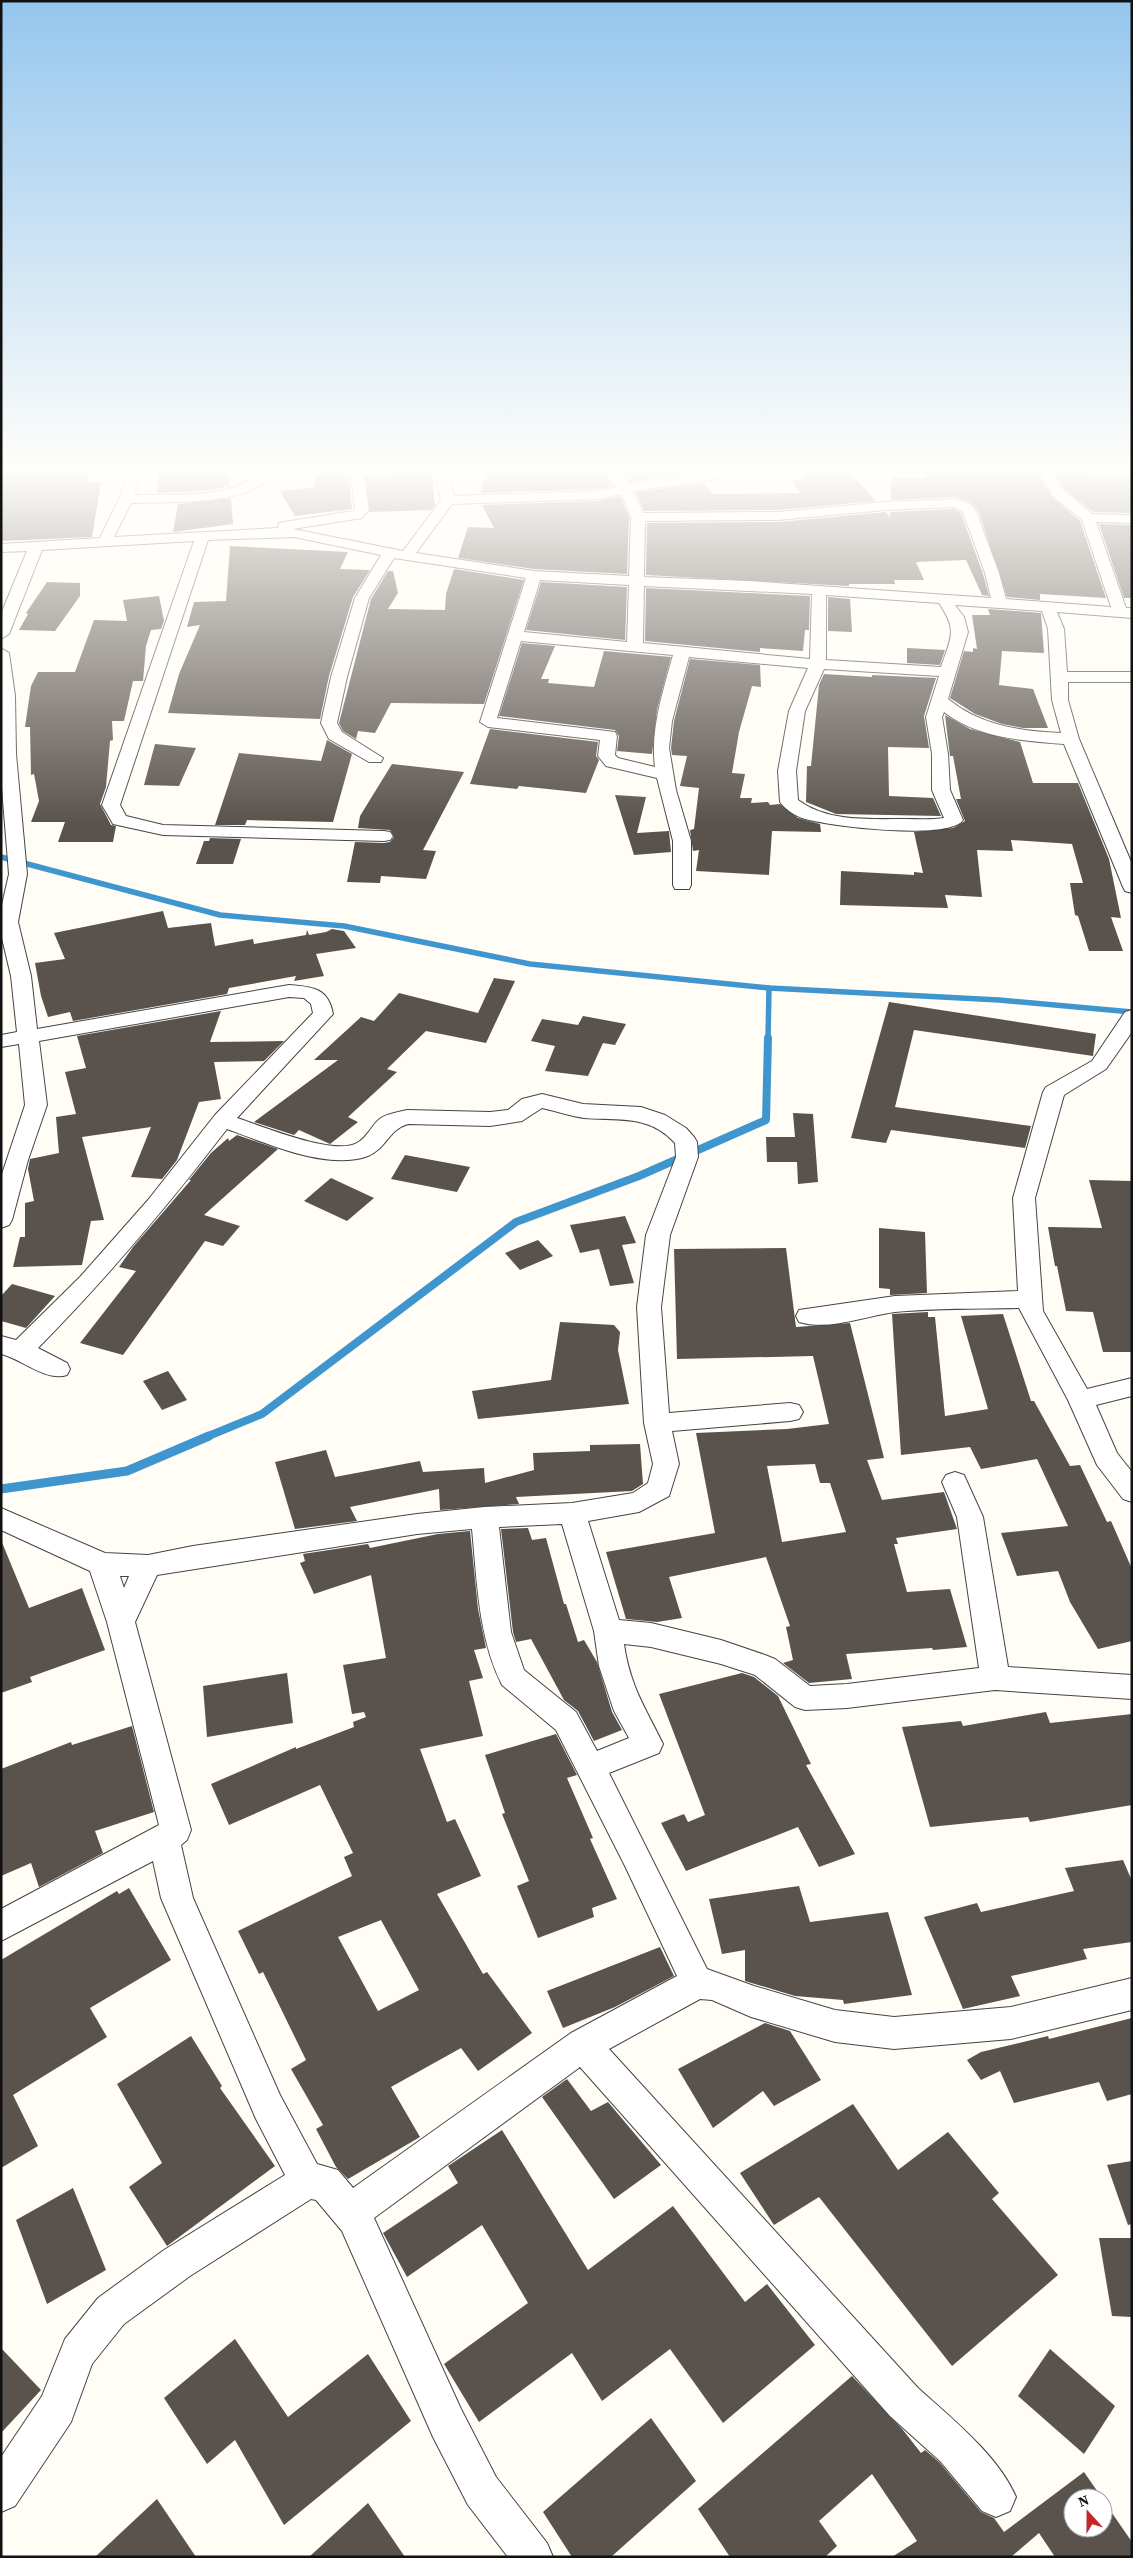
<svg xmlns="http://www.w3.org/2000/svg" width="1133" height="2558" font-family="'Source Serif 4',serif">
<rect width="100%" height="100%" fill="#fffdf5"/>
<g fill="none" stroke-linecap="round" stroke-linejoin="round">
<g stroke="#3f96cf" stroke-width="5.5">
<path d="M1 857 220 915 344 926 530 964 769 988 999 1000 1132 1012"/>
<path d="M768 1039 769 988"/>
</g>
<path stroke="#3f96cf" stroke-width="8" d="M206 1437 262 1414 516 1222 639 1176 766 1120 768 1038"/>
<path stroke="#3f96cf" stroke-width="9" d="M1 1489 127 1471 209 1436"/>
</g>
<g fill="#5a524d" fill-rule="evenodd">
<path d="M1 466H92L87 482H101L92 537 1 541Z"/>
<path d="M158 466H228L230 486 205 491 157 493Z"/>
<path d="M390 466H431L435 505 431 510 369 512 365 475 392 474Z"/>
<path d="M489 466H557L562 472 600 468 614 486 599 489 480 493Z"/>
<path d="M633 466H687L694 472 630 482 617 467Z"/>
<path d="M839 466H845L876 501 778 510 644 511 636 492 703 483 713 494 800 493 791 480 804 479 799 474 831 472Z"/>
<path d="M919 466H1027L1028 468H1035L1051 496 1080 521 1106 598 1040 594V600L1007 597 978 510 970 502 955 497 891 500V477L927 478Z"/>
<path d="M1086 467 1091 477 1132 475V513L1093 512 1064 489 1052 468Z"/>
<path d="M342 473V475H349L352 509 295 516 280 491 315 487V475Z"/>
<path d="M620 496 629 517 627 574 534 569 458 558 468 527 494 528 482 505 599 501Z"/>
<path d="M231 498 233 524 173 532 178 504Z"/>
<path d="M954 509 961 513 983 574 989 596 982 595 966 560 916 562 924 580H894L895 584H849V586L646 575 647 523 778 522 886 512 890 517V512Z"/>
<path d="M1099 524 1132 525V598H1124Z"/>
<path d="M230 546 348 552 340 569 370 570 353 597 329 676 320 719 168 713 179 674 200 625 187 627 194 602 226 601Z"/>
<path d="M454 569 524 580 484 704 391 703 375 733 358 731 356 739 343 731 339 723 371 599 388 571H393L398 593 388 609 445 610 446 594Z"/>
<path d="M47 582 80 583V596L55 631 19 630 28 614 26 613Z"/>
<path d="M541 582 627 587 625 640 526 630Z"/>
<path d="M646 588 810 596 809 630H805L803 651 760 648V652L645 641Z"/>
<path d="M159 596 164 621 161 629 151 630 146 646 143 681H133L124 721H112L113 740 110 741 106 787 100 804 111 825 116 826 113 842H58L65 822H31L39 801 34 774 31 775 30 727H25L31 686 38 672H75L94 620 127 621 123 600Z"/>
<path d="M828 597 850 599 852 632 828 631Z"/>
<path d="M988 609 1041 613 1044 653 1002 651 999 685 1033 689 1048 728H1023L1002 724 975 714 950 698 964 651 973 652V648L977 649 972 615H990Z"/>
<path d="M522 643 555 646 541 679H549L548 683 594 687 604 651 671 657 657 710 652 754 617 751 619 736 615 730 499 716Z"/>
<path d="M907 648 945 650 940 665 907 663Z"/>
<path d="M690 659 760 665 761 687 752 686 739 732 732 773 745 774 740 798H752L751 803 768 802 770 805 780 804 798 818 820 824 821 832 772 831 769 875 696 871 699 850 693 851 690 830 694 829 699 788 680 786 687 756 672 755 671 748 674 721Z"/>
<path d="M824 674 872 677V675L936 678 924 716 929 748 888 747 889 796 933 798 941 816 836 814 806 802 807 766H811L819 685Z"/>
<path d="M945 715 970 729 1020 742 1033 783H1078L1109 859 1121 918 1111 917 1123 951H1089L1078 916 1075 915 1070 883H1083L1072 844 1011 840 1013 851 977 850 982 897 945 895 948 908 840 905 841 871 914 875V872L923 873 914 832 953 828 965 821 956 799H961L953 756H950Z"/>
<path d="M490 729 598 742 596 756 599 760 586 793 519 786 517 789 470 784Z"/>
<path d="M327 740 352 754 333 822 247 820 245 825H215L239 753 321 761Z"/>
<path d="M155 744 196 748 179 786 144 785Z"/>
<path d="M392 764 464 772 423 850 436 851 426 879 381 876 380 883 347 882 355 842 384 843 390 842 394 837 390 830 358 828 360 816Z"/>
<path d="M615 795 646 797 637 833 669 831 671 852 634 855Z"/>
<path d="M210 838 241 839 233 864H196L204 841H209Z"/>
<path d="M163 911 168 928 211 923 215 946 253 939 254 944 306 935 307 930 309 935 326 932 332 929 344 931 356 948 316 954 324 976 294 981 296 976 229 988 227 994 73 1021 70 1012 48 1017 41 996 35 963 65 959 54 933Z"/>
<path d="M494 978 515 981 486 1043 426 1031 387 1069 397 1072 348 1117 358 1122 330 1144 299 1130 294 1135 254 1122 338 1060H314L361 1017 374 1021 399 993 478 1013Z"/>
<path d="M889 1002 1096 1034 1093 1056 914 1030 895 1107 1031 1126 1025 1148 891 1130 886 1143 851 1138Z"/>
<path d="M221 1011 210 1042 284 1041 264 1061 214 1062 221 1099 199 1102 177 1160 162 1179 131 1177 151 1127 82 1137 104 1220 91 1221 82 1265 13 1267 20 1237H25V1203L34 1201 28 1169 30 1159 59 1153 56 1117 76 1114 65 1072 86 1068 77 1036Z"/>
<path d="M583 1016 626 1024 615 1045 603 1043 588 1076 545 1071 555 1046 531 1041 542 1019 578 1025Z"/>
<path d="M793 1113 813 1114 818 1182 798 1184 797 1162H767L766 1137H795Z"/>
<path d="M237 1135 278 1149 204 1215 240 1226 223 1246 205 1241 123 1355 80 1343 136 1271 119 1267 133 1247 191 1180H189L211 1153 228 1138 229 1141Z"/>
<path d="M405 1155 470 1167 457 1192 391 1179Z"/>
<path d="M331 1178 374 1198 347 1221 304 1201Z"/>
<path d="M1089 1180 1132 1181V1352H1103L1093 1312 1066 1311 1057 1266H1055L1048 1227 1102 1228Z"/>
<path d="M625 1216 636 1243 622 1245 634 1283 610 1286 599 1249 580 1253 570 1225Z"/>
<path d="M879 1228 925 1232 927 1293 890 1295V1289L879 1288Z"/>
<path d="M538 1240 553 1256 520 1270 505 1253Z"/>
<path d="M786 1248 796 1327 850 1323 884 1458 867 1460 882 1500 944 1492 957 1529 896 1538 898 1544H894L907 1592 950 1589 967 1647 933 1650 932 1648 846 1654 852 1679 809 1683 783 1663 793 1660 786 1627 790 1626 766 1557 669 1577 682 1618 657 1622 626 1619 606 1552 715 1533 696 1433 787 1429 829 1424 813 1356 677 1359 674 1249ZM815 1464 820 1483H830L846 1532 782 1542 767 1466Z"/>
<path d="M12 1284 55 1296 26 1328 1 1321V1296Z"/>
<path d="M928 1312V1317H935L945 1416 988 1409 961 1316 1003 1314 1031 1401H1034L1070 1466 1080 1465 1107 1522 1111 1521 1132 1569V1641L1098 1649 1070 1602 1058 1571 1017 1576 1001 1533 1068 1526 1037 1459 981 1469 970 1447 901 1455 892 1314Z"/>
<path d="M560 1322 614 1325 620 1332 618 1350 629 1404 478 1419 472 1391 551 1380Z"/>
<path d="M168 1371 187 1400 162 1410 143 1381Z"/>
<path d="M640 1444 643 1484 632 1491 516 1497 519 1504 440 1510 439 1489 350 1507 357 1521 295 1529 275 1462 326 1450 335 1477 420 1461 423 1472 484 1468 485 1483 534 1470 533 1453 590 1451V1445Z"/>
<path d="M528 1528 532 1540 546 1538 564 1604H566L578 1642 584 1640 597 1662 612 1712 622 1730 594 1741 578 1711 564 1700 531 1639 516 1642 513 1632 501 1529Z"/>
<path d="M470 1531 478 1609 486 1648 474 1650 483 1678 469 1681 483 1736 420 1749 447 1822 455 1819 481 1876 437 1894 483 1974 487 1972 532 2033 478 2071 461 2048 391 2087 420 2137 348 2179 336 2167 316 2129 323 2125 291 2069 306 2060 263 1972 259 1974 238 1931 352 1876 344 1857 353 1853 320 1785 229 1825 211 1784 296 1747V1749L354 1727 353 1722 366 1717 364 1712 352 1714 343 1665 386 1658 371 1575 314 1594 300 1563 305 1561 303 1554 368 1544 370 1548 438 1534ZM381 1920 419 1990 378 2011 338 1937Z"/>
<path d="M1 1540 29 1608 82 1588 105 1650 30 1677 32 1682 1 1693Z"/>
<path d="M287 1673 293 1723 207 1737 203 1686Z"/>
<path d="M742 1673 754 1677 778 1696 811 1764 806 1765 855 1854 819 1867 798 1827 686 1871 661 1823 684 1814 688 1822 705 1815 659 1694Z"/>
<path d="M1046 1712 1050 1723 1132 1714V1805L1030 1822 1028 1817 930 1827 902 1727 961 1721 963 1726Z"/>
<path d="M132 1726 154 1812 95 1831 103 1853 39 1887 31 1863 1 1876V1769L71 1742 72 1745Z"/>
<path d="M556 1734 577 1775 567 1778 593 1838 590 1839 617 1899 592 1908 594 1917 538 1938 517 1886 529 1881 502 1814 505 1813 485 1755Z"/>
<path d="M1123 1860 1132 1881V1942L1083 1949 1087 1959 1011 1976 1020 1996 963 2009 924 1917 977 1903 981 1912 1074 1891 1065 1868Z"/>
<path d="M799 1886 810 1922 888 1912 912 1995 844 2004 843 2000 795 1996 745 1981V1950L722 1954 709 1899Z"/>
<path d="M129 1888 171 1960 90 2008 107 2037 13 2095 38 2146 1 2168V1960L117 1891 119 1894Z"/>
<path d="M660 1947 674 1976 615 2007 563 2028 547 1991Z"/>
<path d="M1132 2018V2094L1107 2101 1099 2082 1014 2103 1000 2071 981 2080 967 2060 981 2052 1048 2036 1049 2039Z"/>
<path d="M765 2023 790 2031 821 2080 774 2106 763 2091 713 2128 678 2069Z"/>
<path d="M191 2036 222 2086 220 2088 275 2166 167 2246 129 2187 162 2163 117 2084Z"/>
<path d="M567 2079 591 2111 608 2102 661 2165 614 2199 542 2097Z"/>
<path d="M853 2104 898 2170 948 2132 999 2193 992 2199 1058 2275 952 2366 819 2197 774 2225 740 2173Z"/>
<path d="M502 2130 588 2270 673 2206 745 2302 767 2284 815 2345 723 2423 670 2349 602 2401 572 2353 479 2422 444 2364 528 2303 482 2225 407 2277 383 2233 458 2183 448 2166Z"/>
<path d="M1132 2161V2224L1128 2225 1107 2165Z"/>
<path d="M73 2188 106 2270 47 2304 16 2220Z"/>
<path d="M1099 2238H1132V2317L1112 2316Z"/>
<path d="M235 2339 288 2417 368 2354 411 2421 284 2525 235 2440 207 2464 164 2398Z"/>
<path d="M1 2348 41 2390 1 2433Z"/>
<path d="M1050 2349 1115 2406 1084 2454 1018 2396Z"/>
<path d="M852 2376 903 2430 921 2453 925 2450 939 2462 981 2512 994 2518 1004 2532 1084 2472 1102 2498H1073V2528H1103V2500L1132 2542V2557H1055L1039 2533 1011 2557H892L917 2541 872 2474 819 2521 837 2546 825 2557H730L698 2509Z"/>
<path d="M651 2418 696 2481 611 2557H572L543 2512Z"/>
<path d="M157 2499 196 2557H95Z"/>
<path d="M368 2503 405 2557H309Z"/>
</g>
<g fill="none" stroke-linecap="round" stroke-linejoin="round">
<g stroke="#444" stroke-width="2">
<g id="street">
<path d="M130 466H143L134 495C177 493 236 502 266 466H362L369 510 362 518 293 529 403 551 441 500 433 466H445L454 496 599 491 617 487 601 466H614L629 484 741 467 837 466 831 470 741 475 633 491 643 513 778 512 885 502 955 499 969 503 976 511 999 573 1006 599 1111 607 1082 520 1052 495 1036 466H1049L1063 490 1092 514 1132 515V523L1096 522 1126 608H1132V618L1057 612 1064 629 1067 672H1132V682H1068V700L1079 739 1132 864V893L1125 891 1123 887 1064 744C1024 741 977 738 944 712L942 717 948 754 950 790 963 820C949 841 826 826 802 818 794 815 785 809 780 802L778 771 789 711 808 668 689 657 672 721 669 748 676 790 691 841V885L689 889H675L673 885V841L657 778 606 766 598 756 600 740 488 727 480 722 526 578 394 558 369 598 347 677 337 723 342 732 383 758 381 762H369L329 739 321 723 331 677 355 598 381 555 294 537 208 540 120 805 126 816 163 825 384 831 390 832 393 836 390 840 384 841 163 835 113 824 102 805 194 541 42 550 9 634 1 639V614L27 551 1 552V544L100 538 119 499ZM350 470 355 509 353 511 284 522 279 523 278 528 114 537 131 503C169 501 245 507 271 476ZM621 494 631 517 629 576 534 571 416 553 452 504 599 499ZM954 507 963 512 985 573 991 598 748 581 644 577 645 521 778 520 885 510ZM540 580 629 585 627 642 524 632ZM644 586 812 594 810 659 643 643ZM826 595 939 603C958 631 951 637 941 667L826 660ZM955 605 1042 611 1048 629 1052 700 1061 733C1020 731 981 726 948 699L968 632 964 617ZM521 641 673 655C663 692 650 729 655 767L618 758 615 755 617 736 615 732 497 718ZM824 669 939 676 926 717 932 754V790L944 818C932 820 918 819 906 819 870 819 827 822 798 800L796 771 805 711Z"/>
<path d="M1 648 9 653 15 696 16 754 27 874 18 922 31 976 37 1029 289 985C312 987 328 987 333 1014L237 1118C262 1126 334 1156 357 1143 368 1137 372 1124 381 1118 387 1114 399 1112 407 1110L490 1112 508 1110 522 1099 542 1094 583 1104 641 1107 665 1115 686 1128 694 1137 697 1142 698 1157 670 1235 661 1307 669 1413 790 1403 799 1405 803 1412 799 1419 790 1421 672 1431 679 1464 669 1496 639 1512 588 1521 619 1620 651 1623 721 1640 765 1655 775 1659 810 1686 847 1684 979 1668 957 1517 942 1482 946 1475 955 1472 964 1475 983 1517 1008 1667 1132 1675V1699L995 1690 847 1708 805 1710 795 1707 755 1675 721 1664 651 1647 624 1644C630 1686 645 1707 663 1744L659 1753 609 1773 707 1969 754 1986 835 2010 894 2017 1011 2007 1132 1978V2010L1011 2039 894 2049 835 2042 751 2017 712 2000 700 1999 609 2049 918 2388C951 2418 998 2455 1016 2497L1010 2511 996 2517 982 2511 940 2461 890 2416 580 2067 374 2218 461 2409 496 2477 547 2543 553 2557H508L468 2505 433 2437 342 2231 316 2200 311 2199 190 2276 124 2324 92 2364 71 2422 15 2506 1 2512V2457L42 2396 65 2339 98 2298 164 2250 285 2175 256 2119 161 1898 153 1861 1 1941V1909L159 1825 107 1622 90 1571 1 1530V1508L105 1553 148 1555 193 1546 417 1514 484 1507 572 1503 633 1493 648 1483 653 1464 644 1423 637 1307 646 1235 676 1157 675 1143C649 1114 618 1121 584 1118 570 1116 556 1111 542 1108L522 1121 490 1126 408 1124C388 1130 387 1148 368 1156 327 1171 266 1143 227 1129 167 1207 107 1278 38 1348L67 1363 70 1369 67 1375C46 1382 22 1359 1 1354V1336L16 1340 80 1277 148 1200 215 1115 313 1013 311 1004 304 998 289 997 39 1041 47 1105 28 1160 12 1220 9 1225 1 1228V1177L25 1105 19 1044 1 1047V1035L17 1032 11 976 1 934V909L9 874 1 776ZM562 1524 594 1631 599 1666 614 1711 629 1738 597 1751 576 1712 524 1670 511 1632 499 1527ZM472 1529C477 1581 478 1637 502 1685L556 1730 625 1866 677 1976 571 2033 353 2188 338 2170 317 2164 280 2095 193 1898 181 1845 187 1840 191 1830 135 1622 157 1575 417 1534ZM120 1576H129L124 1588Z"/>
<path d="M1132 1010V1032L1106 1069 1064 1095 1035 1198 1043 1311 1087 1389 1132 1378V1396L1096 1405 1117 1453 1132 1472V1502L1123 1499 1097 1465 1068 1400 1019 1308C978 1309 936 1308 895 1312 865 1316 830 1331 799 1322L796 1316 799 1310 895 1296 1018 1291 1013 1198 1043 1092 1046 1087 1092 1061 1125 1012Z"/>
</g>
</g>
<use href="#street" fill="#fff" fill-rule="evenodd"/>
</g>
<linearGradient id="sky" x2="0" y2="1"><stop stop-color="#95c6ee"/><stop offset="0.57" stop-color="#fffefa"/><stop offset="1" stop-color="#fffefa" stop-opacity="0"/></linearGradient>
<rect width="1133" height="824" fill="url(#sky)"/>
<rect width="1133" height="2558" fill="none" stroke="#111111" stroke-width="5"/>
<g transform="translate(1088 2513) rotate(339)"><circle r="24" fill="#ffffff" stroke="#a0a0a0"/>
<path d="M0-4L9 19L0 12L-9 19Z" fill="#c4262e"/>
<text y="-8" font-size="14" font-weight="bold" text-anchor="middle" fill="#111111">N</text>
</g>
</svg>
